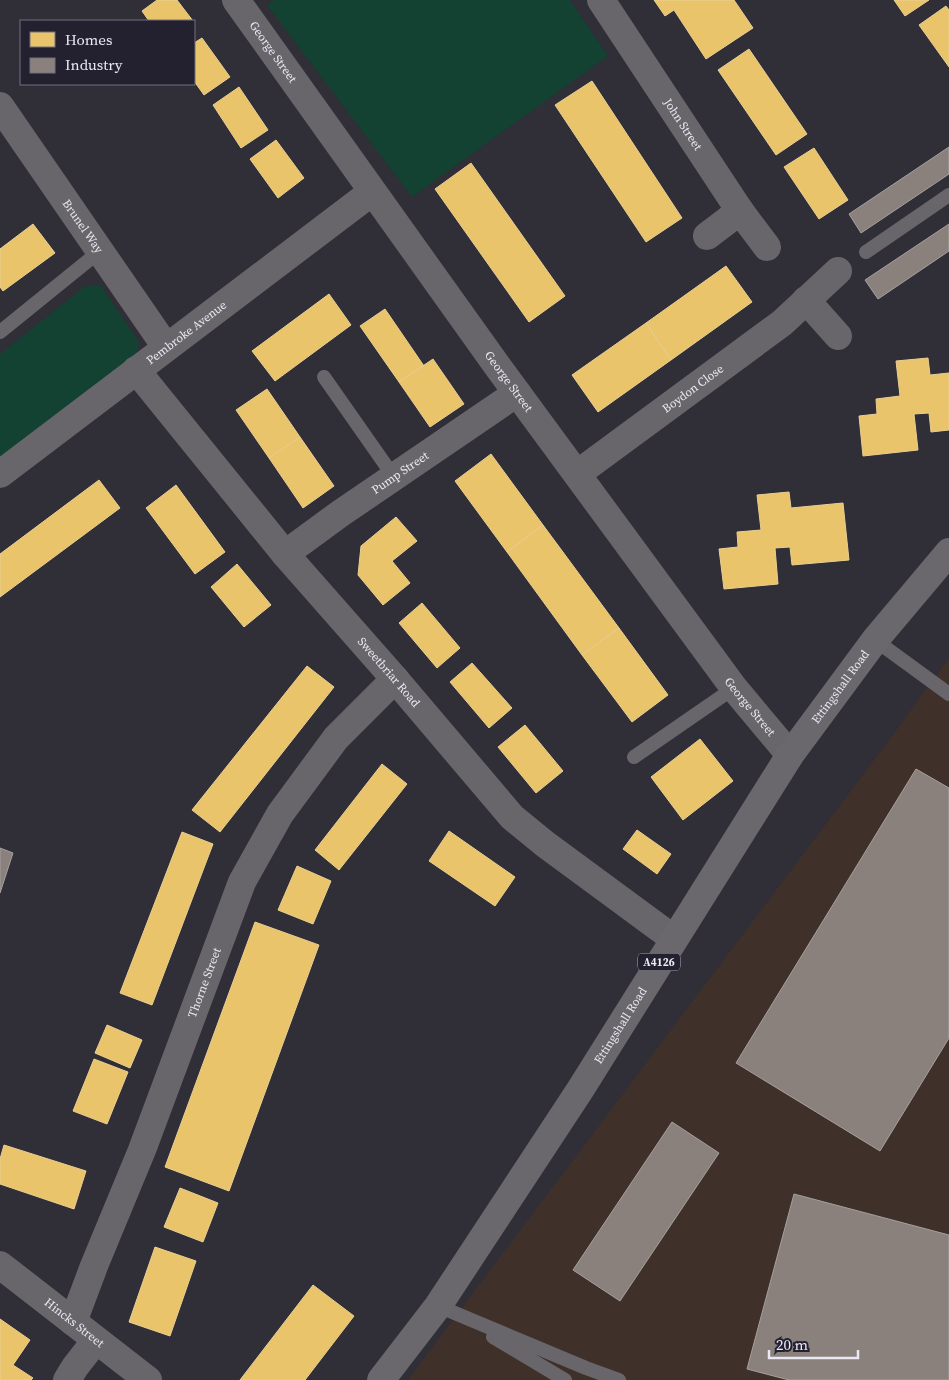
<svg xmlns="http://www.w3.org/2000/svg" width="949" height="1380" font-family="'Source Serif 4',serif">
<rect width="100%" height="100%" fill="#302e36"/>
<path fill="#40302a" d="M949 658V1380H408L892 736Z"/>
<g fill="#134132">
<path d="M274 0H570L608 56 412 197 267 5Z"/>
<path d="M87 285 101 286 139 342 137 353 0 458V354Z"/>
</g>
<g fill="#e9c46a" stroke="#e9cf93">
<path d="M157 0H177L193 21H149L142 11Z"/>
<path d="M654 0H734L753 28 706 59 674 10 665 16Z"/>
<path d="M894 0H929L905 16Z"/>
<path d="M946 6 949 10V67L919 25Z"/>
<path d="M202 38 230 77 204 95 194 81V43Z"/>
<path d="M749 49 807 134 776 155 718 70Z"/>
<path d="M592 81 682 218 646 242 555 105Z"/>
<path d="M239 87 268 130 241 148 213 105Z"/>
<path d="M276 140 304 178 278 198 250 159Z"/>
<path d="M814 148 848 200 819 219 784 167Z"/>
<path d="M471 163 565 296 529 322 435 189Z"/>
<path d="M33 224 55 253 3 291 0 287V249Z"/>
<path d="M726 266 752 302 671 360 646 323Z"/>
<path d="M329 294 351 325 275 381 252 351Z"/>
<path d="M385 309 424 366 399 382 360 326Z"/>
<path d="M646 323 671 360 598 412 572 375Z"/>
<path d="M928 358 930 375 949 373V430L931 432 929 413 914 414 918 450 863 456 859 416 877 414 876 399 900 396 896 361Z"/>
<path d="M433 359 464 404 430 427 399 382Z"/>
<path d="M267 389 300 437 269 458 236 410Z"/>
<path d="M300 437 334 486 303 508 269 458Z"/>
<path d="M491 454 543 525 507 552 455 481Z"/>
<path d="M99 480 120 508 0 597V554Z"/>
<path d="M176 485 225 552 195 574 146 508Z"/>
<path d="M789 492 791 508 843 503 849 560 792 565 790 547 775 548 778 584 724 589 719 549 738 547 737 532 761 530 757 495Z"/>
<path d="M396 517 417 541 392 561 410 583 383 605 358 575 361 546Z"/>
<path d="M543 525 619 628 582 655 507 552Z"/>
<path d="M237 564 271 605 244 627 211 587Z"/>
<path d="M422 603 460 648 437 668 399 623Z"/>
<path d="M619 628 668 695 632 722 582 655Z"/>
<path d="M472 663 512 708 489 728 450 682Z"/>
<path d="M307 666 334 687 220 832 192 810Z"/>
<path d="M525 725 563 771 536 793 498 747Z"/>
<path d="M700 739 733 781 683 820 651 777Z"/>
<path d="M382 764 407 784 339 870 315 850Z"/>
<path d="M637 830 671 854 657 874 623 849Z"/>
<path d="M449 831 515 877 495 906 429 861Z"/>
<path d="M182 832 213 844 152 1005 120 993Z"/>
<path d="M297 866 331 881 313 924 278 910Z"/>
<path d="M255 922 319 945 229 1191 165 1167Z"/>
<path d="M107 1025 142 1040 130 1068 95 1053Z"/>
<path d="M94 1059 128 1072 107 1124 73 1111Z"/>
<path d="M4 1145 86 1171 74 1209 0 1184V1159Z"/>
<path d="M180 1188 218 1203 203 1242 164 1227Z"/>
<path d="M155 1247 196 1261 170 1336 129 1322Z"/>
<path d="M313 1285 354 1316 305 1380H240Z"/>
<path d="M0 1319 30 1340 13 1365 33 1378 31 1380H0Z"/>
</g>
<g fill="#8a817c" stroke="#a6a0a0">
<path d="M949 147V174L861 233 849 214Z"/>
<path d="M949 224V251L878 299 865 280Z"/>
<path d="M916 769 949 788V1038L880 1151 736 1063Z"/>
<path d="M0 848 13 853 0 893Z"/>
<path d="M672 1122 719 1153 620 1301 573 1270Z"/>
<path d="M794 1194 949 1235V1380H789L747 1369Z"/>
</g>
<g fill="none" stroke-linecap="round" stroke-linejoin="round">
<g stroke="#68666b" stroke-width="14">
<path d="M866 252 949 195"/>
<path d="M0 332 100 251"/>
<path d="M324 377 394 477"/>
<path d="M875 640 949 694"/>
<path d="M634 757 734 688"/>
<path d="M438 1306 586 1368 619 1380"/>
<path d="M493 1337 565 1380"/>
</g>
<g stroke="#68666b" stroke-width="28">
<path id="s1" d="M236 0 498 367 734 688 790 755"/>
<path id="s2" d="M601 0 740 211 767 247"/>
<path id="s3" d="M0 106 166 347"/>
<path d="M707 236 740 211"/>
<path d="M806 300 838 336"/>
<path id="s4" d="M136 370 285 554 395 679 512 817 545 844 674 939"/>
<path id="s5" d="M0 474 372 192"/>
<path id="s6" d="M577 474 782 323 838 271"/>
<path id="s7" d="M285 554 341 513 517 393"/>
<path id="s8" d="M0 1265 148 1380"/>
<path id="s9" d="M73 1322 94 1266 142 1150 242 882 280 814 336 738 395 679"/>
<path d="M67 1380 75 1367 96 1340"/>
</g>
<path stroke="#6a686d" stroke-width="28" id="s10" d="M381 1380 438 1306 580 1090 790 755 875 640 949 552"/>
</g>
<g text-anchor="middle" stroke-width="5" stroke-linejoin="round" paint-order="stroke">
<rect fill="#232130" stroke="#aeacb8" stroke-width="1" x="638" y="953.5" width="42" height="17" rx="4"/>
<g font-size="11" font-weight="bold" fill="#e9e8f3">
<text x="659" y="966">A4126</text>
</g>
<g font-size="12" fill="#e9e8f3" stroke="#232130">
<text dy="4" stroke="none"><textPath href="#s1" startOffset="64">George Street</textPath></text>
<text dy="4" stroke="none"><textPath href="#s2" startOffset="149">John Street</textPath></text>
<text dy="4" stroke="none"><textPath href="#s3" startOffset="146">Brunel Way</textPath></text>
<text dy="4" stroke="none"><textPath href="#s5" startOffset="234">Pembroke Avenue</textPath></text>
<text dy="4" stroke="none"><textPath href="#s1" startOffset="469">George Street</textPath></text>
<text dy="4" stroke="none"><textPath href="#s6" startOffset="144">Boydon Close</textPath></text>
<text dy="4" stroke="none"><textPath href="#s7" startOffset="141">Pump Street</textPath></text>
<text dy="4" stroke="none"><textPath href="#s4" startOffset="394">Sweetbriar Road</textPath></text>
<text dy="4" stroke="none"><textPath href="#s10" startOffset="832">Ettingshall Road</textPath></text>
<text dy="4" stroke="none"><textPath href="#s1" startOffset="874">George Street</textPath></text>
<text dy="4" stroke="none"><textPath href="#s9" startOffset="364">Thorne Street</textPath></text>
<text dy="4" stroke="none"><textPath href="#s10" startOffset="428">Ettingshall Road</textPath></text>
<text dy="4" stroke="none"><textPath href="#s8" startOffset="94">Hincks Street</textPath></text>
</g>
</g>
<rect x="20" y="20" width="175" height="65" fill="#232130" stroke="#72717e"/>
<rect x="30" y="32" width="25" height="15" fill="#e9c46a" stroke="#72717e"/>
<text x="65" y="45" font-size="15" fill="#e9e8f3">Homes</text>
<rect x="30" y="58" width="25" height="15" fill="#8a817c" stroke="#72717e"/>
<text x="65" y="70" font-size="15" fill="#e9e8f3">Industry</text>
<path d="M769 1350v8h89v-8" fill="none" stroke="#e9e8f3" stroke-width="2.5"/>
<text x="776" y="1350" font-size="15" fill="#e9e8f3" stroke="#232130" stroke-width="4" paint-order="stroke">20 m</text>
</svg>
